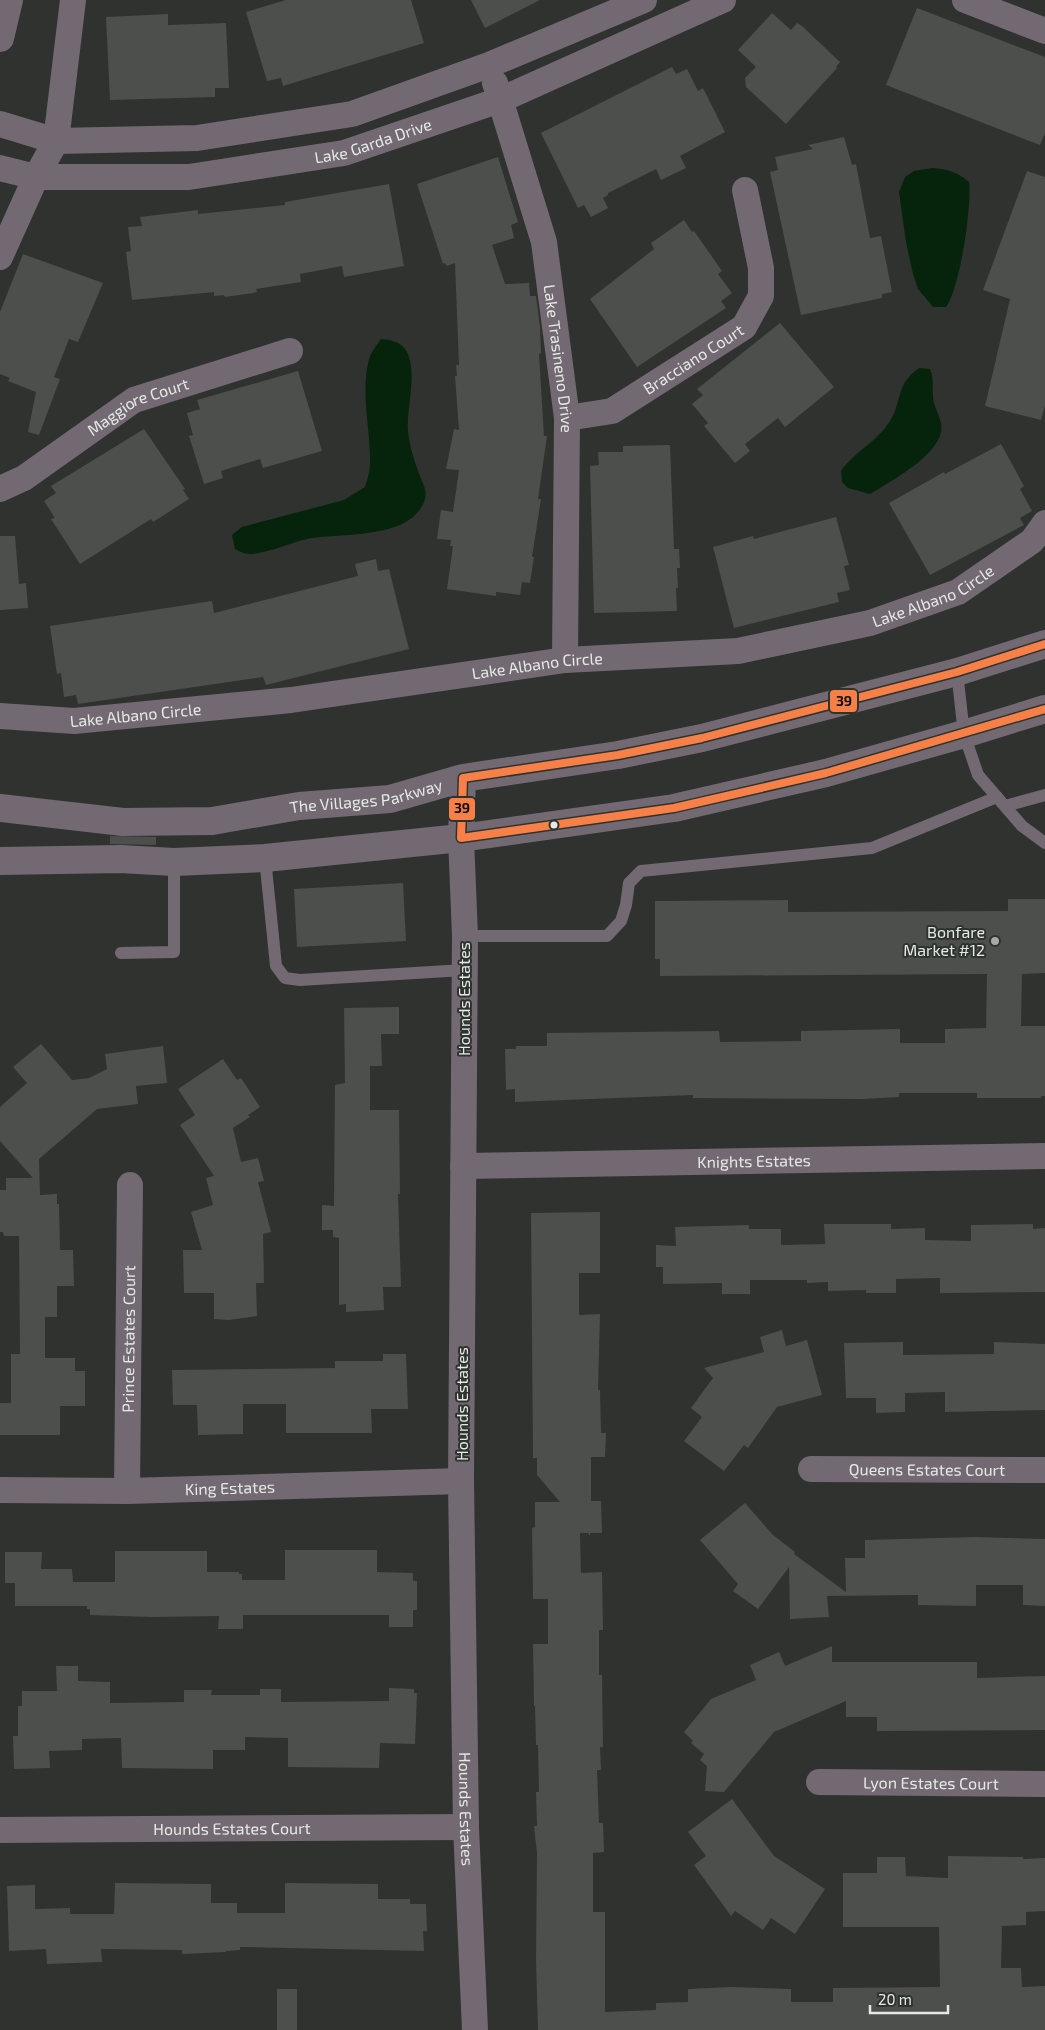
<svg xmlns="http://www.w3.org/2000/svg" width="1045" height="2030" font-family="'Exo 2',sans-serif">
<rect width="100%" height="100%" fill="#2f322f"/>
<g fill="#06230b">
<path d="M932 168C948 169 957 172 969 182 972 206 960 288 946 307H933L918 289 913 274 906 242 899 192 905 177 914 171Z"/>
<path d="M381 339C390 340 399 341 405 349 419 368 406 408 408 431 409 443 413 457 417 468 423 487 433 494 417 513 396 537 341 534 312 538 293 541 268 554 249 554 245 554 239 551 235 549L232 535 242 527 344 500 365 487C367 480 370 472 370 464 371 430 360 394 369 359 371 352 377 345 381 339Z"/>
<path d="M919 368 930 369C935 380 931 391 934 403 937 413 943 421 941 432 936 457 891 481 870 494L848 488 842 482 841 471C854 452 877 442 890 421 903 400 895 385 919 368Z"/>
</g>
<g fill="#4c4f4c">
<path d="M286 0H411L424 43 283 86 281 78 267 81 246 12Z"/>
<path d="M471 0H540L485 28Z"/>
<path d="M917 8 1045 57V133L1040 145 886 85Z"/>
<path d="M772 13 791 30 797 23 802 26 840 62 836 67 837 68 786 124 746 87 745 78 756 67 738 50Z"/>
<path d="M168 14V25L226 23 229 88H215V97L110 100 106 17Z"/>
<path d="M672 67 676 74 687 69 698 91 703 88 725 132 680 156 686 168 661 180 656 169 608 193V195L603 198 608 208 591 217 584 205 578 208 541 133Z"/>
<path d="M844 137 852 165 856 164 870 238 881 236 892 292 882 294V298L801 315 770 172 778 170 775 157 813 149 808 145Z"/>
<path d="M498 157 518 222 511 225 514 238 492 245 505 284 529 283 530 296H536L540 327 541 353 539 354 544 436H547L538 499H541L532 557H534L530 583 522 582 520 595 496 592V596L447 589 453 546H450L451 540 437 539 441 510 453 512 459 470 446 469 454 429 459 430 455 376H457L456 365H459L455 263 447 266 445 263 443 264 417 184Z"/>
<path d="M1027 171 1045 177V405L1041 420 985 406 1010 299 983 290Z"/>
<path d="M389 184 404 266 344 277 342 266 300 274 301 282 256 289 257 292 253 293 225 297 224 295 214 296V292L132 300 126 252 131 251 128 227 142 226 140 217 198 210V214L285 205V202Z"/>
<path d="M684 220 692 232 694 231 722 271 718 274 732 293 721 301 726 308 637 367 590 299 654 249 651 243Z"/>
<path d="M23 254 103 283 78 342 69 339 54 377 60 379 39 435 28 432 36 392 8 381 10 378 0 374V312Z"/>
<path d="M780 323 834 387 785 427 778 418 745 444 750 451 735 463 704 426 708 423 692 404 703 395 697 389Z"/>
<path d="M298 371 322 451 263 468 260 459 221 471 223 478 204 484 189 436 193 435 187 413 200 409 197 400Z"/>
<path d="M144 429 185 489 183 490 189 499 153 522 151 519 80 564 51 519 55 518 44 501 56 493 51 486Z"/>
<path d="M1001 444 1024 486 1020 489 1032 511 1020 518 1024 525 930 575 889 503 944 472 945 474Z"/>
<path d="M670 445 674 549H679L680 568H677L678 588H676L677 611 594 613 590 466 599 465 598 452H623V446Z"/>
<path d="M836 517 849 565 844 566 850 590 837 593 839 602 734 628 713 547 753 536 754 539Z"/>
<path d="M0 536H15L19 584 26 583 28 608 0 610Z"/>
<path d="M376 559 378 571 389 569 409 649 266 685 263 677 78 704 76 695 64 697 61 673 57 674 50 626 212 601 214 613 358 576 355 564Z"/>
<path d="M110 836 156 837V845L110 844Z"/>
<path d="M403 883 406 941 297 947 294 889Z"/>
<path d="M1008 899H1045V973L1022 974 1021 1026H1045V1096H1041V1098H977V1093H899V1097L863 1099 693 1098V1095L515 1102V1089L506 1090 505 1049H516V1046H547V1033L719 1031 720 1042 801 1041V1031L900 1029V1043H945V1029L986 1028 987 974 660 976V959H655V901L788 900V912L1008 911Z"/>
<path d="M399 1007V1034H381L382 1066H370V1110H399L400 1194H398L401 1287H383L384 1310 346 1312V1304L339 1305V1238L333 1237V1230H322V1205L334 1206 335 1085 345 1083 344 1008Z"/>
<path d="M41 1044 72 1080 89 1078 107 1069 105 1054 163 1046 167 1083 136 1086 138 1104 97 1109 39 1159 40 1195 57 1194V1204H59L60 1250H73L74 1286H57V1317H45V1358H75V1371H85V1406H60V1435H0V1403H11V1354H20L19 1236H4L3 1232H0V1190H6V1178H33L0 1141V1107L27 1083 13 1067Z"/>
<path d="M223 1059 237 1080 241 1078 260 1107 248 1115 250 1117 233 1128 241 1162 258 1158 264 1181 258 1182 271 1232 263 1234 264 1283H256L257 1316 229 1320 214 1319V1293H184L183 1250H202L191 1212 213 1205 206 1178 214 1176 180 1125 195 1115 178 1089Z"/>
<path d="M600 1212V1273H579V1315L600 1314 598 1390H600L601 1433H606L605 1457H591V1501H601L602 1533H590V1536L588 1533H580L581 1573 602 1572 603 1630H599V1675H602L603 1747H600L601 1770H597L599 1823H603L604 1852 593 1853V1912H605V2012L656 2010V2003L688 2002V1989L731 1987 791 1989V2002H833V1988L940 1987 939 1927H843V1873H877V1857H905L906 1876 948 1878V1856L1023 1857V1859L1045 1858V1911L1026 1912V1925L1002 1926 1001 1968H1021L1022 1987 1045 1986V2030H538L536 1960 537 1853 534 1826H537L536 1792H539L538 1745H536L535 1706H534L533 1644H548V1599H533L532 1528 535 1527V1502H560L537 1475V1458H533L531 1213Z"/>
<path d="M824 1224H891V1229L925 1228V1240L971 1241V1225L1033 1224V1229L1045 1228V1292L940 1293V1278L896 1279V1293H866V1290L828 1291V1282L807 1283V1280H750V1294H722V1283L663 1284V1267H656V1245L676 1246 675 1227 749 1225V1229H781V1245L825 1244Z"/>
<path d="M782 1330 786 1346 807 1340 822 1395 777 1407 748 1448 744 1445 724 1471 684 1441 702 1417 691 1408 713 1378 704 1368 764 1352 760 1337Z"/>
<path d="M903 1342V1355L994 1354V1342L1045 1344V1410L945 1412V1392L905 1393V1412L876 1413V1398H846L844 1343Z"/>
<path d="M383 1354H406L408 1409H371L372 1433H286V1404H243V1434L198 1435 197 1405H173L172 1370 335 1368V1361H383Z"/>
<path d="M745 1503 773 1535 795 1552 794 1554 846 1592 845 1558H865V1540L975 1537 1045 1539V1606L1023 1605V1585H976V1606L918 1605V1595L827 1596 829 1617 790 1619 789 1567 758 1609 733 1591 738 1584 700 1540Z"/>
<path d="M285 1550H377V1572L413 1573V1581H417V1610H413V1627H389V1615H243V1629H218L219 1616 152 1617 90 1615V1609H87V1606H15V1583H5V1552H42L41 1569H72L73 1582H115V1551H207V1572H239V1574H242V1580H285Z"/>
<path d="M832 1646V1662H977V1678L1045 1676V1730L877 1731V1717H846V1701L774 1732 724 1792 705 1791 707 1766 700 1760 704 1754 691 1743 693 1741 684 1732 711 1699 756 1680 750 1665 779 1652 785 1666Z"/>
<path d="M56 1666H78V1681L110 1682V1703L184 1702V1690H212L211 1695H260V1689H281V1702L389 1701V1688L414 1689V1693H417L415 1744 380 1743 379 1768 288 1767V1738L245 1737V1750H213V1769L122 1768 121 1738 82 1739V1750L49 1751 50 1768 14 1769 13 1736H18V1706H22V1691H57Z"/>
<path d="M732 1799 774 1856 825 1889 795 1934 771 1918 763 1930 735 1911 731 1916 694 1865 706 1856 688 1832Z"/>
<path d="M115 1883 211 1884V1903H237V1913H285V1883L378 1884V1899H410V1904H426L427 1931H423L424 1951 240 1947V1950L226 1951V1952L182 1954V1950L101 1949 102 1962 47 1964 46 1949 9 1951 7 1886 35 1885V1909L70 1908V1914H114Z"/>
<rect x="277" y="1989" width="20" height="41"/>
</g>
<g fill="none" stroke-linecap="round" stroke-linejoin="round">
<g stroke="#726973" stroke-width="12">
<path d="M957 672 964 734 978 775 1022 826 1045 843"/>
<path d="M1005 806 1045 795"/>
<path d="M265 858 276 966 285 978 300 980 464 970"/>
<path d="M465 936H607L621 921 626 905 629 883 641 871 872 848 997 797"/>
<path d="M121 953 174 952V862"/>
</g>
<g stroke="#726973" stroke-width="26">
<path d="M965 0 1045 31"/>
<path id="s1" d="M495 83 544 242 567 418 565 660"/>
<path d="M0 124 56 141 197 138 352 114 489 65 644 0"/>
<path id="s2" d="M0 168 36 177H189L344 153 500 100 723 0"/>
<path d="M0 257 36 177 56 141 73 0"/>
<path id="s3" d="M567 418 612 411 744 327 761 296V268L745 190"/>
<path id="s4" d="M0 489 24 478 134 400 290 351"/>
<path id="s5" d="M0 716 74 721 291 700 565 660 738 651 870 623 958 592 1032 541 1045 523"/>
<path id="s6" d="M463 778 461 838 465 936 461 1481 466 1827 475 2030"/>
<path id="s7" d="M463 1166 1045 1156"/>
<path id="s8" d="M811 1469 1045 1470"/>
<path id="s9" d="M0 1490 127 1491 461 1481"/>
<path id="s10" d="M127 1491 130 1185"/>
<path id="s11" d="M819 1782 1045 1784"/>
<path id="s12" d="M0 1830 466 1827"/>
</g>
<g stroke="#726973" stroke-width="28">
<path d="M0 38 9 0"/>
<path id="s13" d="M0 808 123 822 212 821 299 806 390 799 463 778 618 755 702 738 957 672 1045 644"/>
<path d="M0 861 120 859 174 862 265 858 461 838 674 808 826 773 964 734 1045 709"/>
</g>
<g stroke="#2e332e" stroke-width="11">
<path id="bus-1" d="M1045 644 957 672 702 738 618 755 463 778 461 838 674 808 826 773 1045 709"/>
</g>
<use href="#bus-1" stroke="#f78048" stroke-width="8"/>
</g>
<circle fill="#e6eae6" stroke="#2e332e" stroke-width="2" cx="554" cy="825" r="4.5"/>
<circle fill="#a6aaa6" stroke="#2e332e" stroke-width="2" cx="995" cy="941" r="5"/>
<g text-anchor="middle" stroke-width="4" stroke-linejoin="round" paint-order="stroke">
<g font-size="16" fill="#e6eae6" stroke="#2e332e">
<text dy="6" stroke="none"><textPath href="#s2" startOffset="378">Lake Garda Drive</textPath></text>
<text dy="6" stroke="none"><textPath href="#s3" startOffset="142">Bracciano Court</textPath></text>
<text dy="6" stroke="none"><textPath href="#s1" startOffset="284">Lake Trasineno Drive</textPath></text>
<text dy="6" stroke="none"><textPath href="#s4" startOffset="162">Maggiore Court</textPath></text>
<text dy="6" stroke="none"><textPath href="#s5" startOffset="946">Lake Albano Circle</textPath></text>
<text dy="6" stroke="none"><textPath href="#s5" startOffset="541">Lake Albano Circle</textPath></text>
<text dy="6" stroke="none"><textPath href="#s5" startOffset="136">Lake Albano Circle</textPath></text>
<text dy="6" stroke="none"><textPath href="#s13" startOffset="369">The Villages Parkway</textPath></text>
<text transform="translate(464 999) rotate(-90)" y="6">Hounds Estates</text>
<text dy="6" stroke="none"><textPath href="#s7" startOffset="291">Knights Estates</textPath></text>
<text dy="6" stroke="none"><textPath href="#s10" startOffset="152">Prince Estates Court</textPath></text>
<text transform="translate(462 1404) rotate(-90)" y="6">Hounds Estates</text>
<text dy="6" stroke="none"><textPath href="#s8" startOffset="116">Queens Estates Court</textPath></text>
<text dy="6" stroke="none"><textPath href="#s9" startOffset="230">King Estates</textPath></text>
<text dy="6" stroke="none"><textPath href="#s11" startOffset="112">Lyon Estates Court</textPath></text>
<text dy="6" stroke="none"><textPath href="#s6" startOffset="1031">Hounds Estates</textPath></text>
<text dy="6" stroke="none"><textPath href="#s12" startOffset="232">Hounds Estates Court</textPath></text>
</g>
<g font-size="16" fill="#e6eae6" stroke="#2e332e" text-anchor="end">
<text x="985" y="938">Bonfare<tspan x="985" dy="18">Market #12</tspan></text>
</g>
</g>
<g stroke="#2e332e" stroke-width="2">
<rect x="829" y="689" width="29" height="24" rx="5" fill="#f78048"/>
<rect x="448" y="797" width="28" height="24" rx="5" fill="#f78048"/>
</g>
<g font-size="14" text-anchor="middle" font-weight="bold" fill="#111">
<text x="844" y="706">39</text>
<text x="462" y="813">39</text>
</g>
<path d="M870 2005v8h78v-8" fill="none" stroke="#e6eae6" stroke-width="2.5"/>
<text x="878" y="2005" font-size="15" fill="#e6eae6" stroke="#2e332e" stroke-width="4" paint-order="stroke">20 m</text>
</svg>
